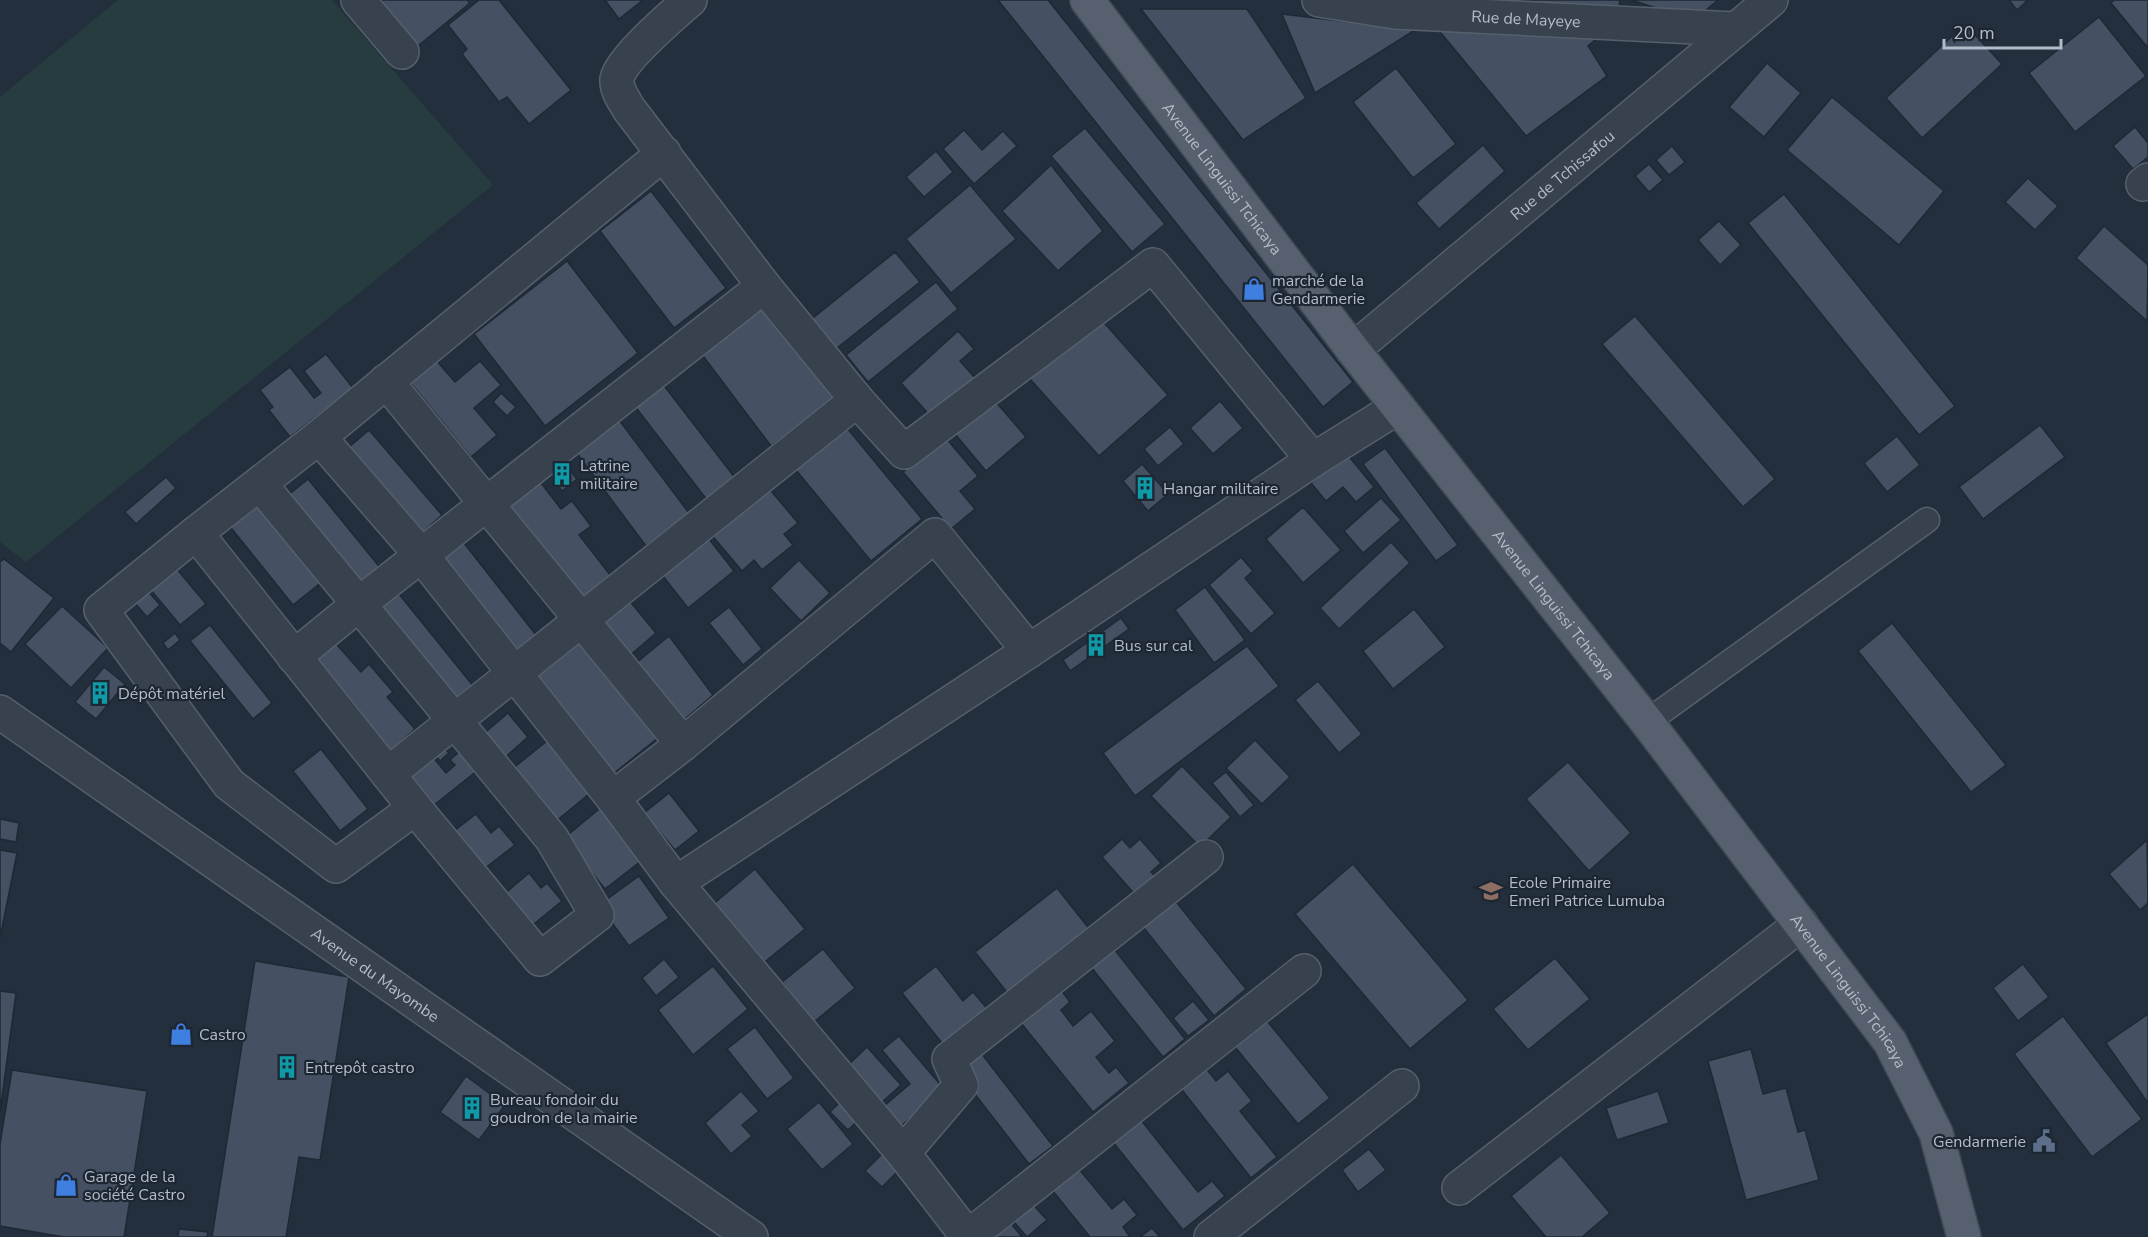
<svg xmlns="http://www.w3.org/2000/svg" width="2148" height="1237" font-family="'Nunito Sans',sans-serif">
<rect width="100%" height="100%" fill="#242f3e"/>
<path fill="#263c3f" d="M118 0H332L493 185 26 562 0 542V97Z"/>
<g fill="#455162" stroke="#1f2835" stroke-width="1.5">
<path d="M380 0H467L470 3 418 46Z"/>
<path d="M479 0H499L571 90 529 124 507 97 499 102 462 54 467 49 448 25Z"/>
<path d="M605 0H643L619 19Z"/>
<path d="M998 0H1048L1353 382 1323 407Z"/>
<path d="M1486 0H1620L1617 22 1485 8Z"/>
<path d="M1631 0H1718L1694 20Z"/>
<path d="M2009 0H2028L2017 10Z"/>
<path d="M2114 0H2148V48L2111 3Z"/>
<path d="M1141 9H1247L1306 98 1243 140Z"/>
<path d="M1282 14 1415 30 1315 93Z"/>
<path d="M1427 16 1605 32 1588 46 1607 76 1526 136Z"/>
<path d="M2099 17 2146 76 2075 132 2029 73Z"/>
<path d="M1965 24 2002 64 1922 138 1886 98Z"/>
<path d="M1767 63 1801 93 1764 137 1729 107Z"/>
<path d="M1396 68 1456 144 1413 178 1353 102Z"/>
<path d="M1832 97 1944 191 1899 245 1787 150Z"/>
<path d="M2135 127 2148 143V157L2133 169 2113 146Z"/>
<path d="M1085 128 1165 224 1132 252 1051 156Z"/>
<path d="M964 130 982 150 1003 131 1017 146 974 184 943 149Z"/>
<path d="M1483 145 1505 171 1439 229 1416 203Z"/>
<path d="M1672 146 1685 162 1669 175 1656 160Z"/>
<path d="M936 151 953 172 924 197 906 177Z"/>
<path d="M1649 164 1663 180 1649 192 1635 176Z"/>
<path d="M1051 165 1103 231 1058 271 1002 211Z"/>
<path d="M2028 178 2058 206 2035 230 2005 202Z"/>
<path d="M970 185 1016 239 951 293 906 239Z"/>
<path d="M651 191 726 288 674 328 600 231Z"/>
<path d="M1784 194 1955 406 1919 435 1748 223Z"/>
<path d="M1719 221 1741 245 1720 265 1698 240Z"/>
<path d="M2104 226 2148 265 2147 321 2076 258Z"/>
<path d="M895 252 920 282 832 352 808 322Z"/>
<path d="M567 261 638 353 545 426 474 334Z"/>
<path d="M936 282 958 309 868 382 846 355Z"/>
<path d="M760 301 834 399 771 446 697 348Z"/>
<path d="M1635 316 1775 479 1743 507 1602 344Z"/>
<path d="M1099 317 1168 395 1099 456 1030 379Z"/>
<path d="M958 331 974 349 960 361 976 379 932 418 901 383Z"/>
<path d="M326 354 353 388 290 437 269 410 273 407 260 390 290 367 314 398 321 393 304 371Z"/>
<path d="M435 359 455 382 480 361 501 385 474 408 497 435 471 457 409 381Z"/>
<path d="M662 383 742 487 714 509 634 405Z"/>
<path d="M501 393 516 407 507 416 493 402Z"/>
<path d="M995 401 1026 437 986 471 955 434Z"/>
<path d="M1220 401 1243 428 1213 454 1190 428Z"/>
<path d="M616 416 689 513 646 546 573 448Z"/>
<path d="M842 422 922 519 871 561 791 464Z"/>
<path d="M2040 425 2065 457 1983 519 1959 487Z"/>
<path d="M1170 427 1184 444 1158 466 1144 449Z"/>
<path d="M369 430 442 515 415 539 341 454Z"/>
<path d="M1897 436 1920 465 1887 492 1864 463Z"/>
<path d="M945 437 978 476 960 491 975 509 951 529 903 472Z"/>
<path d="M1385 448 1458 545 1436 561 1363 464Z"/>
<path d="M1346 453 1374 487 1356 502 1343 487 1326 501 1311 483Z"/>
<path d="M561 458 577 479 562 491 546 469Z"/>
<path d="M1142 464 1168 494 1148 511 1123 481Z"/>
<path d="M166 477 176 488 136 524 125 512Z"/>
<path d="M308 479 382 570 355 591 281 501Z"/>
<path d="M538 479 561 509 572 501 591 526 579 535 611 576 579 600 504 505Z"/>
<path d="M767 486 798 523 784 534 793 545 762 570 754 560 742 571 710 533Z"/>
<path d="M1381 498 1401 520 1363 553 1344 531Z"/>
<path d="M258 500 323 581 293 605 228 524Z"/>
<path d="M1303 507 1341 550 1303 583 1266 539Z"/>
<path d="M705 534 734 571 688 608 659 571Z"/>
<path d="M460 538 540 640 518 658 437 556Z"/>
<path d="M1391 542 1410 563 1339 629 1320 608Z"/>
<path d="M1241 557 1253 571 1245 578 1275 613 1251 634 1209 585Z"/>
<path d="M4 559 54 598 11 652 0 643V562Z"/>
<path d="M799 560 830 593 801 621 770 588Z"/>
<path d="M176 568 206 604 180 625 150 589Z"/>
<path d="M1205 587 1245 640 1214 663 1175 610Z"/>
<path d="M146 589 160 605 147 617 133 601Z"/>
<path d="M395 589 474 687 450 707 371 609Z"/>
<path d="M628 599 656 633 627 658 598 623Z"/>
<path d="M62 606 108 648 71 688 25 644Z"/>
<path d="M729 607 762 649 743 665 709 623Z"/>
<path d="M1414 609 1445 647 1393 689 1363 651Z"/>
<path d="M1121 618 1129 629 1070 671 1063 660Z"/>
<path d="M1892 623 2006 765 1971 792 1858 651Z"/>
<path d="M210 625 272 703 253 719 190 641Z"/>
<path d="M175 633 180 640 168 650 163 643Z"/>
<path d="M669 636 713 695 679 724 630 668Z"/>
<path d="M330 637 361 672 369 664 393 692 387 697 415 729 389 753 306 658Z"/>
<path d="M579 640 659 737 607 779 527 683Z"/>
<path d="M1247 646 1279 686 1135 796 1103 753Z"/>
<path d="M104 667 125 684 96 719 75 702Z"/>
<path d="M1318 681 1362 734 1339 753 1295 700Z"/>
<path d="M508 713 528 737 502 760 481 736Z"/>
<path d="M552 737 595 789 555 822 512 769Z"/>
<path d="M1255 740 1290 777 1262 804 1226 768Z"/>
<path d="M440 743 449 753 440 761 431 750Z"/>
<path d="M321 749 368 809 340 831 293 771Z"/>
<path d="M460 751 478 770 429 809 404 777 431 755 446 773 455 765 450 760Z"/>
<path d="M1568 762 1631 833 1589 871 1526 799Z"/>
<path d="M1182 766 1231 817 1200 847 1151 796Z"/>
<path d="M1226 772 1254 805 1240 817 1212 783Z"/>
<path d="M669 793 699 831 675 850 644 813Z"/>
<path d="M609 801 623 818 613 826 641 861 605 889 564 838Z"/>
<path d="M476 814 491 833 499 826 515 845 480 872 450 834Z"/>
<path d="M0 819 19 823 16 842 0 839Z"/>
<path d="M1122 839 1130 848 1140 839 1161 863 1151 872 1159 880 1138 898 1102 857Z"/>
<path d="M2147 840 2148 903 2140 910 2109 874Z"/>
<path d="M0 850 17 853 0 938Z"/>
<path d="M1353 864 1468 1000 1410 1049 1295 914Z"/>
<path d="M755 869 805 929 755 970 705 911Z"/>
<path d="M529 873 541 888 547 883 562 901 529 928 502 896Z"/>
<path d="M639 876 669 918 629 946 599 905Z"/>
<path d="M1057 888 1091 931 1010 996 975 952Z"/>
<path d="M1173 898 1246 989 1214 1016 1140 923Z"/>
<path d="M823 949 855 988 814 1022 782 982Z"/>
<path d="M1114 949 1185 1039 1163 1057 1091 967Z"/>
<path d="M1555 958 1590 999 1528 1050 1493 1009Z"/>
<path d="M664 959 679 977 656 996 642 978Z"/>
<path d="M255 961 349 977 320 1160 299 1157 286 1237H212Z"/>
<path d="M2023 964 2049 997 2018 1021 1993 988Z"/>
<path d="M713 966 748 1009 693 1055 658 1010Z"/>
<path d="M936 966 963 1001 973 992 990 1012 946 1048 902 993Z"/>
<path d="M1061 990 1070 1002 1061 1010 1073 1026 1091 1011 1115 1041 1096 1057 1109 1073 1116 1067 1129 1083 1093 1112 1021 1023Z"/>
<path d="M0 991 16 993 0 1112Z"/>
<path d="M1193 1001 1209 1020 1188 1036 1173 1018Z"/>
<path d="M1258 1010 1330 1098 1298 1124 1226 1036Z"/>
<path d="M2148 1014V1103L2106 1043Z"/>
<path d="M2063 1016 2142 1119 2092 1157 2014 1054Z"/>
<path d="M755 1027 794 1078 767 1099 727 1049Z"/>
<path d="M899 1036 944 1089 901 1126 884 1106 910 1084 882 1050Z"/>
<path d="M867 1047 901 1085 880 1104 846 1067Z"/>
<path d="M1751 1049 1763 1094 1786 1088 1798 1132 1805 1130 1819 1180 1746 1200 1708 1061Z"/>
<path d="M981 1053 1053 1146 1029 1164 957 1071Z"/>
<path d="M1200 1061 1216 1081 1228 1071 1252 1101 1240 1111 1277 1157 1251 1178 1175 1081Z"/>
<path d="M12 1070 147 1091 124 1237H64L0 1226V1144Z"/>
<path d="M466 1076 505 1105 479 1140 440 1112Z"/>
<path d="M741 1091 759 1111 742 1125 752 1136 731 1154 705 1123Z"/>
<path d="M1658 1091 1669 1123 1617 1140 1606 1108Z"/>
<path d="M846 1096 864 1115 848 1130 830 1112Z"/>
<path d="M819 1102 853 1144 822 1170 787 1129Z"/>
<path d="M1137 1115 1198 1192 1212 1181 1225 1196 1183 1230 1109 1137Z"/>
<path d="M1369 1149 1386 1170 1358 1192 1342 1170Z"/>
<path d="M882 1154 899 1170 882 1187 865 1171Z"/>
<path d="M1561 1155 1610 1213 1582 1237H1546L1511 1196Z"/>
<path d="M1074 1163 1112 1209 1124 1199 1137 1215 1123 1227 1130 1237H1090L1048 1185Z"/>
<path d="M1028 1199 1047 1220 1027 1237 1009 1216Z"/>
<path d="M1005 1216 1022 1237H984Z"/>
<path d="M1152 1228 1160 1237H1140Z"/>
<path d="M179 1229 208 1232 207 1237H178Z"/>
</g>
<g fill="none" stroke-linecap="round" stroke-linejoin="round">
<g stroke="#565f6c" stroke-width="27">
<path id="service" d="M1647 722 1927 520"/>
</g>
<g stroke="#565f6c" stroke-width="36">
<g id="minor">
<path d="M358 0 402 52"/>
<path d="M690 0C674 14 621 59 617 79 616 90 624 100 629 109L764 286 857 400 904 452 1153 265 1313 460"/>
<path id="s1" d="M1319 0 1395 12 1735 29"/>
<path d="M2143 184 2148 180"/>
<path id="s2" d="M1353 350 1771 0"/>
<path d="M386 381 683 744"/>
<path d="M319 437 422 556 613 798 676 883 903 1153 968 1237"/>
<path d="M260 484 552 839 597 915 540 959 415 808 196 533 319 437 664 153"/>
<path d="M196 533 101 610 229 784 336 866 415 808"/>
<path d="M294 657 359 604 764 286"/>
<path d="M388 774 857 400"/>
<path d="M613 798 683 744 935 535 1029 651"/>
<path d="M676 883 1029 651 1313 460 1398 407"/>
<path d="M903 1153 961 1085 949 1059 1206 857"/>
<path d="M1459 1188 1801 924"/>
<path d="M968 1237 1304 971"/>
<path d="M1211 1237 1402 1086"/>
</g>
</g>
<g stroke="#565f6c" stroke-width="36">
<g id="tertiary">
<path id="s3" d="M0 712 751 1237"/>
</g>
</g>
<g stroke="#414a57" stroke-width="36">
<g id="primary">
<path id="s4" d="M1087 0 1353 350 1647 722 1890 1042 1936 1133 1964 1237"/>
</g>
</g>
<use href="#service" stroke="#38414e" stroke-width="24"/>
<use href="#minor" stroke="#38414e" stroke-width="33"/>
<use href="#tertiary" stroke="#38414e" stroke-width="33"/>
<use href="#primary" stroke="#56606e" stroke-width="33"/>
</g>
<defs>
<g id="shop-bare" transform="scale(1.8)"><path d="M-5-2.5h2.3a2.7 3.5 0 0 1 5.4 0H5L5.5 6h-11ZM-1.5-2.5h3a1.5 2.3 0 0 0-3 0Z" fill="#3f7fe0" stroke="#1d2633" stroke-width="2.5" paint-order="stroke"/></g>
<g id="building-bare" transform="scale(1.8)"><path d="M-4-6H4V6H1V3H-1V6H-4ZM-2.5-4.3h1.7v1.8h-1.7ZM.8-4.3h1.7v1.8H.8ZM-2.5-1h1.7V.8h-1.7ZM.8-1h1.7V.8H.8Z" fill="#0f9aa8" stroke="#1d2633" stroke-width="2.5" paint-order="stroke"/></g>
<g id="school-bare" transform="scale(1.8)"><path d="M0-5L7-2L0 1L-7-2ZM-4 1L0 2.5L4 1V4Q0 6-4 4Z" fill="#8d6e63" stroke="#1d2633" stroke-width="2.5" paint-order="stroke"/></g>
<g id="civic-bare" transform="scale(1.8)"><path d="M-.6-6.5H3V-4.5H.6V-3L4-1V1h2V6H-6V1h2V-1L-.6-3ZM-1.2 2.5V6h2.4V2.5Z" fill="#5c6f8a" stroke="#1d2633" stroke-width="2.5" paint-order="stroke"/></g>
</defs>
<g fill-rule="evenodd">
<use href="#shop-bare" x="1254" y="289"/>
<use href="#building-bare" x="562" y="474"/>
<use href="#building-bare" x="1145" y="488"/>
<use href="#building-bare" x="1096" y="645"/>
<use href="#building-bare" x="100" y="693"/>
<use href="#school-bare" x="1491" y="891"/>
<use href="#shop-bare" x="181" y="1034"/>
<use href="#building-bare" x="287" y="1067"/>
<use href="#building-bare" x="472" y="1108"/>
<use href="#civic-bare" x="2044" y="1141"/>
<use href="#shop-bare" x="66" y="1185"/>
</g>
<g text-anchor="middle" stroke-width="4.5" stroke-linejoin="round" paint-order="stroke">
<g font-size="16" fill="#b4bcc9" stroke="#1d2633">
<text dy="6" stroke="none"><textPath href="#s1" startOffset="208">Rue de Mayeye</textPath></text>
<text dy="6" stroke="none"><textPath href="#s2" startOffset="273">Rue de Tchissafou</textPath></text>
<text dy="6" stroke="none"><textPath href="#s4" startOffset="224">Avenue Linguissi Tchicaya</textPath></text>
<text dy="6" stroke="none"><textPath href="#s4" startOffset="764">Avenue Linguissi Tchicaya</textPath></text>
<text dy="6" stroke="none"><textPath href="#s3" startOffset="458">Avenue du Mayombe</textPath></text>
<text dy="6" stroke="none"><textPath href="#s4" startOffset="1250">Avenue Linguissi Tchicaya</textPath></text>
</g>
<g font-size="16" fill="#b4bcc9" stroke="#1d2633" text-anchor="start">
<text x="1272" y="286">marché de la<tspan x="1272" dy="18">Gendarmerie</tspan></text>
<text x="580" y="471">Latrine<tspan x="580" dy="18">militaire</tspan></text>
<text x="1163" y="494">Hangar militaire</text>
<text x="1114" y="651">Bus sur cal</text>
<text x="118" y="699">Dépôt matériel</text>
<text x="1509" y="888">Ecole Primaire<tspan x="1509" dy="18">Emeri Patrice Lumuba</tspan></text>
<text x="199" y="1040">Castro</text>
<text x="305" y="1073">Entrepôt castro</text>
<text x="490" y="1105">Bureau fondoir du<tspan x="490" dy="18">goudron de la mairie</tspan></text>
<text x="2026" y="1147" text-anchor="end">Gendarmerie</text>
<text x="84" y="1182">Garage de la<tspan x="84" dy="18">société Castro</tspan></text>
</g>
</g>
<path d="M1944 39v9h117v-9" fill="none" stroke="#b4bcc9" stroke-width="3"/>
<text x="1953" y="39" font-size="18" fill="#b4bcc9" stroke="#1d2633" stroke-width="4.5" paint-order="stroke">20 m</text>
</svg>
